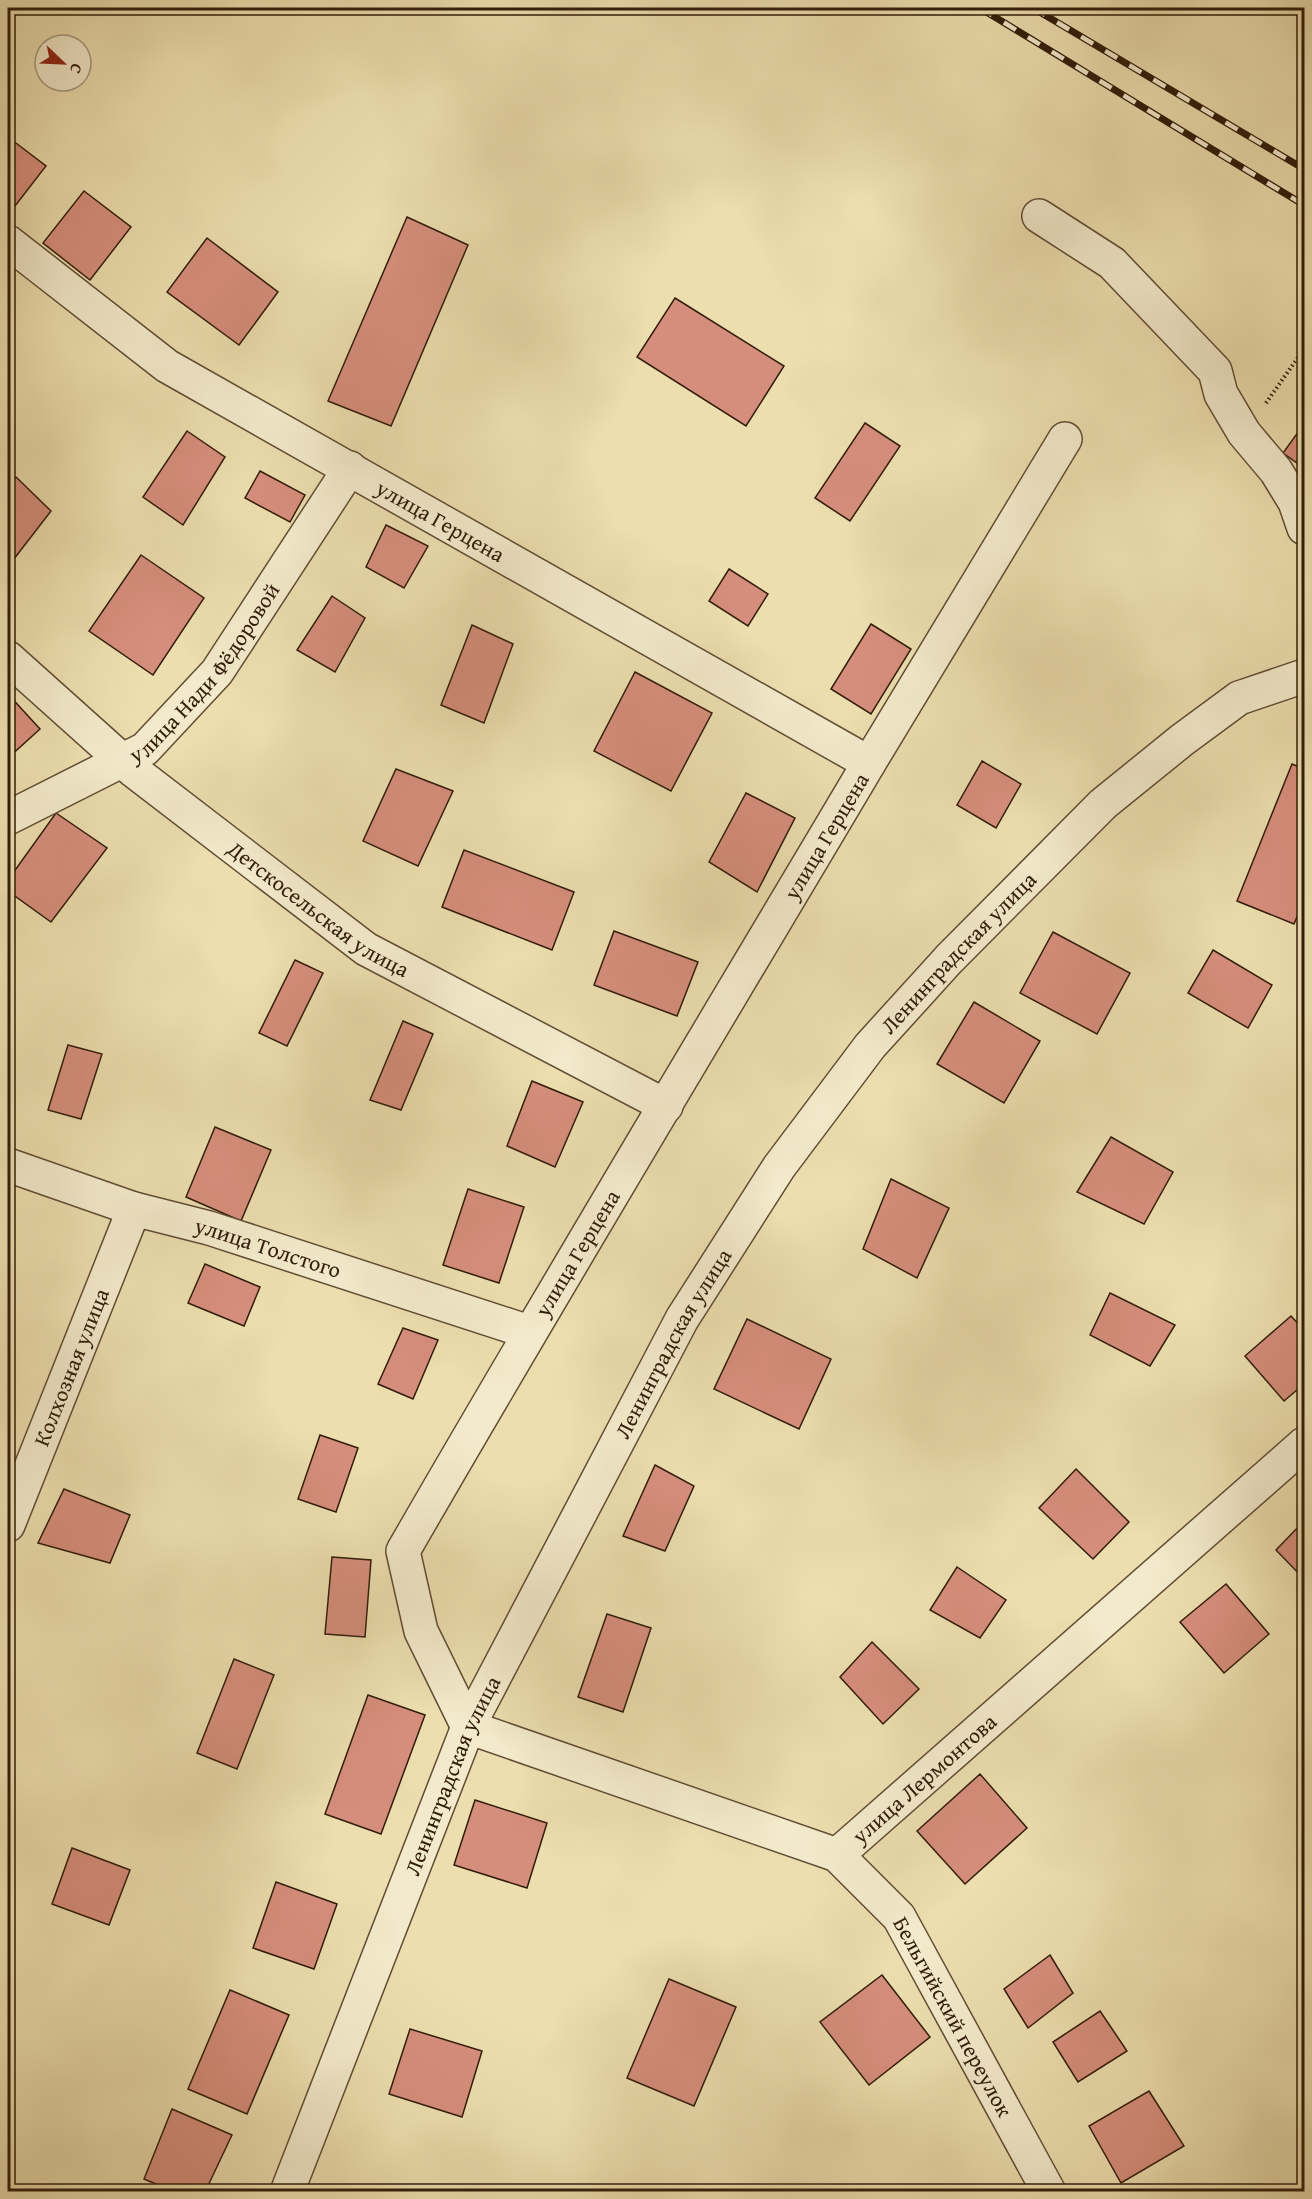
<svg xmlns="http://www.w3.org/2000/svg" width="1312" height="2199" font-family="'Gentium Book Plus',serif">
<rect width="100%" height="100%" fill="#ecdeaf"/>
<filter id="stains"><feTurbulence type="fractalNoise" baseFrequency=".00333" numOctaves="4"/><feColorMatrix values="0 0 0 0 .2 0 0 0 0 .09 0 0 0 0 .02 0 0 0 .5 -.17"/></filter>
<radialGradient id="worn" r=".72"><stop offset=".6" stop-color="#630" stop-opacity="0"/><stop offset="1" stop-color="#630" stop-opacity=".3"/></radialGradient>
<g fill="#d68e7c" stroke="#311d0a" stroke-width="1.5">
<path d="M226 8H239L236 13Z"/>
<path d="M8 137 46 166 8 215Z"/>
<path d="M84 191 131 227 90 280 43 243Z"/>
<path d="M407 217 468 245 391 426 328 401Z"/>
<path d="M207 238 278 292 239 345 167 292Z"/>
<path d="M675 298 784 366 746 426 637 357Z"/>
<path d="M865 423 900 446 850 521 815 498Z"/>
<path d="M1304 424V468L1283 453Z"/>
<path d="M187 431 225 457 183 525 143 497Z"/>
<path d="M260 471 305 495 290 522 245 498Z"/>
<path d="M16 477 51 511 10 564 8 562V486Z"/>
<path d="M386 525 428 546 404 588 366 567Z"/>
<path d="M141 555 204 598 153 675 89 631Z"/>
<path d="M729 569 768 594 748 626 709 601Z"/>
<path d="M332 596 365 618 335 672 297 650Z"/>
<path d="M871 624 911 649 871 714 831 689Z"/>
<path d="M472 625 513 644 484 723 441 705Z"/>
<path d="M635 672 712 713 671 791 594 751Z"/>
<path d="M8 694 40 729 8 758Z"/>
<path d="M982 761 1021 784 996 828 957 805Z"/>
<path d="M1292 764 1304 769V900L1294 924 1237 901Z"/>
<path d="M396 769 453 791 418 866 363 841Z"/>
<path d="M746 793 795 818 757 892 709 862Z"/>
<path d="M56 813 107 848 51 922 8 891V880Z"/>
<path d="M464 850 574 892 552 950 442 907Z"/>
<path d="M614 931 698 962 677 1016 594 985Z"/>
<path d="M1053 932 1130 973 1097 1034 1020 993Z"/>
<path d="M1213 950 1272 985 1248 1028 1188 993Z"/>
<path d="M295 960 323 973 287 1046 259 1033Z"/>
<path d="M974 1002 1040 1041 1004 1103 937 1064Z"/>
<path d="M403 1021 433 1034 401 1110 370 1100Z"/>
<path d="M68 1045 102 1054 81 1119 48 1110Z"/>
<path d="M532 1081 583 1102 555 1167 507 1146Z"/>
<path d="M215 1127 271 1150 241 1221 186 1197Z"/>
<path d="M1111 1137 1173 1172 1144 1224 1077 1192Z"/>
<path d="M891 1179 949 1208 917 1278 863 1249Z"/>
<path d="M468 1189 524 1207 499 1283 443 1265Z"/>
<path d="M205 1264 260 1287 244 1326 188 1303Z"/>
<path d="M1110 1293 1175 1325 1150 1366 1090 1335Z"/>
<path d="M1291 1316 1304 1330V1384L1284 1401 1245 1356Z"/>
<path d="M747 1319 831 1359 799 1429 714 1389Z"/>
<path d="M403 1328 438 1340 413 1399 378 1384Z"/>
<path d="M320 1435 358 1448 336 1512 298 1499Z"/>
<path d="M655 1465 694 1486 665 1551 623 1536Z"/>
<path d="M1076 1469 1129 1522 1093 1559 1039 1508Z"/>
<path d="M64 1489 130 1515 110 1563 38 1543Z"/>
<path d="M1304 1521V1579L1276 1550Z"/>
<path d="M332 1557 371 1560 365 1637 325 1634Z"/>
<path d="M957 1567 1006 1600 980 1638 930 1610Z"/>
<path d="M1226 1584 1269 1634 1224 1673 1180 1622Z"/>
<path d="M607 1614 651 1628 623 1712 578 1697Z"/>
<path d="M872 1642 919 1689 883 1724 840 1677Z"/>
<path d="M234 1659 274 1675 237 1769 197 1753Z"/>
<path d="M368 1695 425 1715 381 1834 325 1814Z"/>
<path d="M980 1774 1027 1828 965 1884 917 1831Z"/>
<path d="M475 1800 547 1823 527 1888 454 1865Z"/>
<path d="M72 1848 130 1870 109 1925 52 1904Z"/>
<path d="M276 1882 337 1904 314 1969 253 1948Z"/>
<path d="M1050 1955 1073 1993 1028 2028 1004 1989Z"/>
<path d="M882 1975 930 2037 869 2085 820 2022Z"/>
<path d="M669 1979 736 2007 694 2106 627 2078Z"/>
<path d="M230 1990 289 2015 247 2114 188 2089Z"/>
<path d="M1100 2011 1127 2051 1078 2082 1053 2042Z"/>
<path d="M410 2029 482 2051 462 2117 389 2094Z"/>
<path d="M1149 2091 1184 2146 1121 2183 1089 2126Z"/>
<path d="M172 2109 232 2135 205 2192H175L144 2179Z"/>
</g>
<g fill="none" stroke-linecap="round" stroke-linejoin="round">
<g stroke="#604d33" stroke-width="36">
<g id="minor">
<path d="M1039 216 1112 263 1215 371 1221 394 1244 433 1276 471 1295 502 1304 528"/>
<path id="s1" d="M8 242 167 366 869 763C713 1026 555 1287 403 1551L421 1631 468 1727 837 1855 1304 1444"/>
<path id="s2" d="M8 658 134 771 366 949 666 1106"/>
<path d="M869 763 1065 439"/>
<path id="s3" d="M8 818 145 749 217 672 350 468"/>
<path id="s4" d="M8 1165 134 1209 209 1228 529 1332"/>
<path id="s5" d="M8 1525 134 1209"/>
<path id="s6" d="M837 1855 899 1917 1049 2192"/>
<path id="s7" d="M287 2192 468 1727 682 1319 779 1167 870 1046 949 959 1103 804 1182 740 1239 698 1304 676"/>
</g>
</g>
<path stroke="#311d0a" stroke-width="4" stroke-dasharray="1.5 3" stroke-linecap="butt" d="M1266 403 1304 349"/>
<use href="#minor" stroke="#f3eacb" stroke-width="33"/>
<g stroke="#311d0a" stroke-width="7">
<g id="rail">
<path d="M980 8 1304 205"/>
<path d="M1033 8 1304 169"/>
</g>
</g>
<use href="#rail" stroke="#f3eacb" stroke-width="4.5" stroke-dasharray="14" stroke-linecap="butt"/>
</g>
<g text-anchor="middle" stroke-width="4.5" stroke-linejoin="round" paint-order="stroke">
<g font-size="22" fill="#311d0a" stroke="#f3eacb">
<text dy="8" stroke="none"><textPath href="#s1" startOffset="516">улица Герцена</textPath></text>
<text dy="8" stroke="none"><textPath href="#s3" startOffset="250">улица Нади Фёдоровой</textPath></text>
<text transform="translate(826 836) rotate(-59)" y="8">улица Герцена</text>
<text dy="8" stroke="none"><textPath href="#s2" startOffset="400">Детскосельская улица</textPath></text>
<text dy="8" stroke="none"><textPath href="#s7" startOffset="1420">Ленинградская улица</textPath></text>
<text dy="8" stroke="none"><textPath href="#s4" startOffset="273">улица Толстого</textPath></text>
<text transform="translate(577 1253) rotate(-59)" y="8">улица Герцена</text>
<text dy="8" stroke="none"><textPath href="#s7" startOffset="934">Ленинградская улица</textPath></text>
<text dy="8" stroke="none"><textPath href="#s5" startOffset="170">Колхозная улица</textPath></text>
<text dy="8" stroke="none"><textPath href="#s7" startOffset="448">Ленинградская улица</textPath></text>
<text dy="8" stroke="none"><textPath href="#s1" startOffset="2619">улица Лермонтова</textPath></text>
<text dy="8" stroke="none"><textPath href="#s6" startOffset="201">Бельгийский переулок</textPath></text>
</g>
</g>
<rect width="1312" height="2199" fill="none" stroke="#ecdeaf" stroke-width="30"/>
<rect x="9" y="9" width="1294" height="2181" fill="none" stroke="#311d0a" stroke-width="3"/>
<rect x="15" y="15" width="1282" height="2169" fill="none" stroke="#311d0a" stroke-width="1.5"/>
<g transform="translate(63 63) rotate(113)"><circle r="28" fill="#f3eacb" stroke="#a5987e" stroke-width="1.5"/>
<path d="M0-4.5L10 22L0 15L-10 22Z" fill="#8f2418"/>
<text y="-9" font-size="16" font-weight="bold" text-anchor="middle" fill="#311d0a">С</text>
</g>
<rect width="100%" height="100%" filter="url(#stains)"/>
<rect width="100%" height="100%" fill="url(#worn)"/>
</svg>
